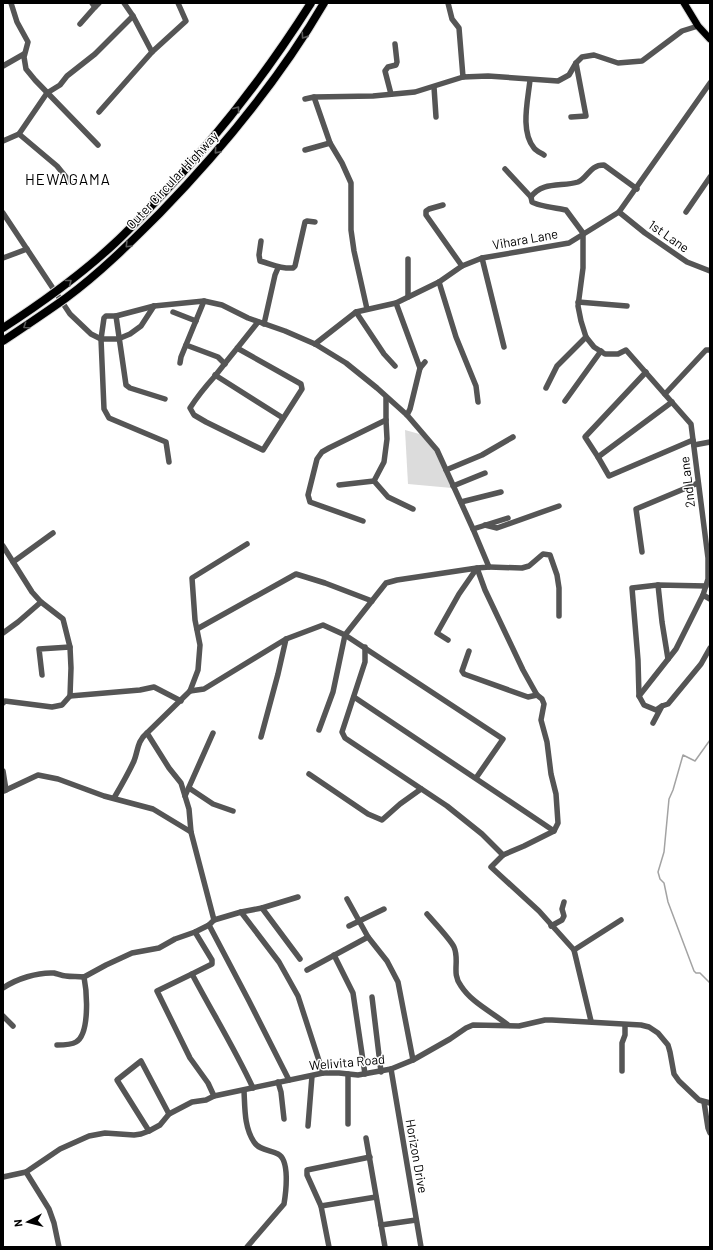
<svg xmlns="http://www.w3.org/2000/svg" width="713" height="1250" font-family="Barlow,sans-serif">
<rect width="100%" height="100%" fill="#fff"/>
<path fill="#dcdcdc" d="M405 430 423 435 435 452 452 488 408 484Z"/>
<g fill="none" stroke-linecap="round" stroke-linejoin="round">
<path stroke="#a3a3a3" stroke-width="1.5" d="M710 740 695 761 683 755 673 790 669 799 664 852 658 872 660 879 664 883 668 902 694 971 696 973H700L710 983"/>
<g stroke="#dbdbdb" stroke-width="9">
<path id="major" d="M684 3 698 26 710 39"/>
</g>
<g stroke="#555" stroke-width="5.5">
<path d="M11 3 17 22 28 42 24 57 26 69 35 80 98 145"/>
<path d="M92 3 95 7 99 3"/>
<path d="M124 3 133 16"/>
<path d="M448 3 452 19 459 28 463 77 488 76 558 81 569 75 576 63 582 57 594 55 618 63 642 61 682 31 698 26"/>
<path d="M80 24 95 7"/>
<path d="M3 66 24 54"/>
<path d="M530 80C528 100 520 131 534 148 536 151 541 153 544 155"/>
<path d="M434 87 436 117"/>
<path d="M391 94 385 71 388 67 396 65 397 62 395 44"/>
<path d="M314 97 330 143"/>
<path d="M305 99 314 97 373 96 415 92 463 77"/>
<path d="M99 112 152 52 186 21 178 3"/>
<path d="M571 117 586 116 576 63"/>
<path d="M19 134 57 166 70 182"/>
<path d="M3 141 19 134 47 93 60 85 67 76 95 54 133 16 152 52"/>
<path d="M305 150 330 143 342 163 351 183V230L354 251 367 309"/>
<path d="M505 169 531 197"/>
<path d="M637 189 604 165C589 165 588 178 578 182 562 187 542 181 531 197L532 202C538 206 557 208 566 210L583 233V268L578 306 581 321 586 337 594 347 605 354H618L626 350 691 424 708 558V579L703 595 676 649 639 696"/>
<path d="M443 205 429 209 426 211V215L462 266"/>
<path d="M619 212 645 233 687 262 710 271"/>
<path d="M686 212 710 177"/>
<path d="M3 213 70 314 91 334 101 339H118L130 334 141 326 154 306"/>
<path d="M261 241 259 255 260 261C272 264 280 269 293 268L295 266 305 222 307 221 315 222"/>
<path d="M3 258 27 249"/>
<path d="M482 258 504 347"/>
<path d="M408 259V297"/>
<path d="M439 282 456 337 476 386 478 402"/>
<path d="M578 302 627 306"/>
<path d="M396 303 420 368"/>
<path d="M173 312 196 321"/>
<path d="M356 312 384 354 395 366"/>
<path d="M116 316 126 385 130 388 165 399"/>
<path d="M264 324 275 275 278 268"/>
<path d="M315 344 356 312 396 303 439 282 462 266 482 258 569 243 619 212 710 83"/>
<path d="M186 345 218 357 225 364"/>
<path d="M237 348 301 384 302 389 263 450 206 422 194 415 190 408C197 397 206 386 215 376 229 358 244 340 258 322"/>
<path d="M180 363 181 357 204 301"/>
<path d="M646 372 585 437 598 457 672 402"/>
<path d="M215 375 283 418"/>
<path d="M546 388 557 366 586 337"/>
<path d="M665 394 706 350H710"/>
<path d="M565 401 601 351"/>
<path d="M407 415 410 409 420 368 425 362"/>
<path d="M694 445 710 442"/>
<path d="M598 457 609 476 693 440"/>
<path d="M169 462 166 442 109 418 104 409 101 339 104 318 106 316H116L154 306 204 301 222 305 248 318 285 331 315 344 346 363 377 388 407 415 437 450 473 529 489 567 477 568 485 590 523 670 537 695 542 699 544 704 541 720 547 742 551 774 556 794 558 823 554 831 524 846 503 855 491 867 539 911 574 950 591 1021"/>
<path d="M446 470 482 455 513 437"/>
<path d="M374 481 388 497 413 509"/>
<path d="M339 485 374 481 384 462 387 439 386 420"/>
<path d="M453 486 485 473"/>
<path d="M461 502 501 492"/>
<path d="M363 521 310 502 308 495 317 459 322 452 329 448 386 420V398"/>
<path d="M485 525 497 528 559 506"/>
<path d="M473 529 508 518"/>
<path d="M3 546 32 592 41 602"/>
<path d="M642 552 636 509 698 483"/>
<path d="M13 562 53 533"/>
<path d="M489 567 522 568 529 566 543 554 550 555 557 575 559 588V616"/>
<path d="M658 585 662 622 668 659"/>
<path d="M703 595 710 599"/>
<path d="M197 629 296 574 325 583 372 601"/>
<path d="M3 633 18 622 41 602 63 619 70 647 71 668 70 696 140 690 154 687 181 701"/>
<path d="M365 647V662L342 732 345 738 447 806 482 834 503 855"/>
<path d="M469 651 462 671 464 674 528 697 537 695"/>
<path d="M42 675 39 649 70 647"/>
<path d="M190 691 204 689 286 639 323 625 345 635 503 739 476 778"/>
<path d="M354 697 554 831"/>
<path d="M3 703 5 701 52 707 62 705 70 696"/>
<path d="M662 706 656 710 644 705 639 696 638 660 632 588 658 585 706 586"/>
<path d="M653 723 662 706 668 704 701 664 710 648"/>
<path d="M319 730 333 692 345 635 386 583 397 580 477 568 459 594 437 633 448 640"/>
<path d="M261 737 278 674 286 639"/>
<path d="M3 771 6 790 4 791"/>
<path d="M309 774 368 814 382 820 400 804 421 789"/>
<path d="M189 788 213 804 233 811"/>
<path d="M6 790 38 775 58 779 104 796 153 809 191 832 214 920"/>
<path d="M185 796 213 733"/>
<path d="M114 798C121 786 128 774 134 761 138 751 137 741 147 733"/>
<path d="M191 832 189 809 181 783 169 768 147 733 190 691 198 670 200 645 195 620 192 578 247 544"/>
<path d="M347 899 368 937"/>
<path d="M262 908 300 959"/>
<path d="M241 912 262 908 298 897"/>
<path d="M427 914C433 921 451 940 454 947 460 961 451 973 461 986 472 1003 492 1012 508 1025"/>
<path d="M209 925 249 1001 289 1080"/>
<path d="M349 926 384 909"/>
<path d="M551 926 562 920 564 916 562 909 564 902"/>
<path d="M574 950 621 920"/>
<path d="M334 955 353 993 365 1074"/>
<path d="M307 970 368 937 387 961 398 982 413 1060"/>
<path d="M192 974 212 964V960L195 932"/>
<path d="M84 977 106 965 132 953 159 948 175 939 195 932 209 925 214 920 241 912 279 962 298 996 323 1073"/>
<path d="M3 988C16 979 38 972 54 973 58 974 62 976 66 976 72 977 78 976 84 977"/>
<path d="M372 997 381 1072"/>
<path d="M3 1016 13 1026"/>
<path d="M57 1045C62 1045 71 1045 76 1042 90 1034 87 992 84 977"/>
<path d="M391 1069 421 1247"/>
<path d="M622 1071V1043L625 1035V1025"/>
<path d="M348 1074V1124"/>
<path d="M278 1082 281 1092 284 1119"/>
<path d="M244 1091C245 1108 244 1127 254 1142 259 1150 270 1150 278 1154 290 1160 286 1192 284 1204L247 1247"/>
<path d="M214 1096 208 1083 190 1058 157 991 192 974C212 1012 235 1049 253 1088"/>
<path d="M704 1102 708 1128 710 1133"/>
<path d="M308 1126 312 1076"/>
<path d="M149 1131 117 1080 141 1061 169 1114"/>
<path d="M366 1138 385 1247"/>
<path d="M26 1172 49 1209 54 1223 59 1247"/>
<path d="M3 1177 26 1172 60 1149 89 1136 105 1133 134 1135 141 1134 149 1131 160 1125 169 1114 192 1102 206 1100 214 1096 323 1073H339L358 1075 391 1069 413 1060 450 1039 466 1028 473 1025 519 1026 545 1020H552L641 1025 649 1027 658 1033 668 1045 670 1052 674 1074 679 1081 699 1100 710 1103"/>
<path d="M321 1206 376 1197"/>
<path d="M381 1225 416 1220"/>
<path d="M329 1247 321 1206 307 1175V1170L370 1157"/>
</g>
<use href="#major" stroke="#000" stroke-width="7"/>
<g stroke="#dbdbdb" stroke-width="10" stroke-linecap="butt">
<g id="highway-bridge">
<path d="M3 328C43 302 81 275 116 242 130 229 143 215 156 201 215 140 266 74 311 3"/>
<path d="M3 341C24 327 45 313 66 298 100 273 130 243 160 213 222 149 279 80 324 3"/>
</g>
</g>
<use href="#highway-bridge" stroke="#000" stroke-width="8"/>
</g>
<defs><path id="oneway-chevron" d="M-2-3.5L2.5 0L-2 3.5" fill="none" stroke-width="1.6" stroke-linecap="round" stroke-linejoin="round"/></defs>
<g stroke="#595959">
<use href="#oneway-chevron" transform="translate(304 36) rotate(125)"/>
<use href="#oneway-chevron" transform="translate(237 109) rotate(-54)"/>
<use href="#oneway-chevron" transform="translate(217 151) rotate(131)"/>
<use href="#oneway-chevron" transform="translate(128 245) rotate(135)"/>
<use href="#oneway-chevron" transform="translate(69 282) rotate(-38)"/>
<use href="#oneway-chevron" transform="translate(26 326) rotate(145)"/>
</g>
<g text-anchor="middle" stroke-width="3" stroke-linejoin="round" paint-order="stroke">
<g font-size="13" fill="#000" stroke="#fff">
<text transform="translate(172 180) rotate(-47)" y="5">Outer Circular Highway</text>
<text transform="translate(669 236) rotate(35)" y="5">1st Lane</text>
<text transform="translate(525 239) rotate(-10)" y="5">Vihara Lane</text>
<text transform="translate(687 482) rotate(-97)" y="5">2nd Lane</text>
<text transform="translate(347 1062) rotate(-5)" y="5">Welivita Road</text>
<text transform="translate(417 1156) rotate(80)" y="5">Horizon Drive</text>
</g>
<g font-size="15" letter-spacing="1" fill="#000" stroke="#fff">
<text x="68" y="185">HEWAGAMA</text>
</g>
</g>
<rect width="713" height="1250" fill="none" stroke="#000000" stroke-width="8"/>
<g transform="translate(28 1222) rotate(263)" stroke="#ffffff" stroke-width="3" paint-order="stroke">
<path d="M0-3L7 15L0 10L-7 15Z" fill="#000000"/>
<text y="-6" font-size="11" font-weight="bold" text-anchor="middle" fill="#000000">N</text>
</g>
</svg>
